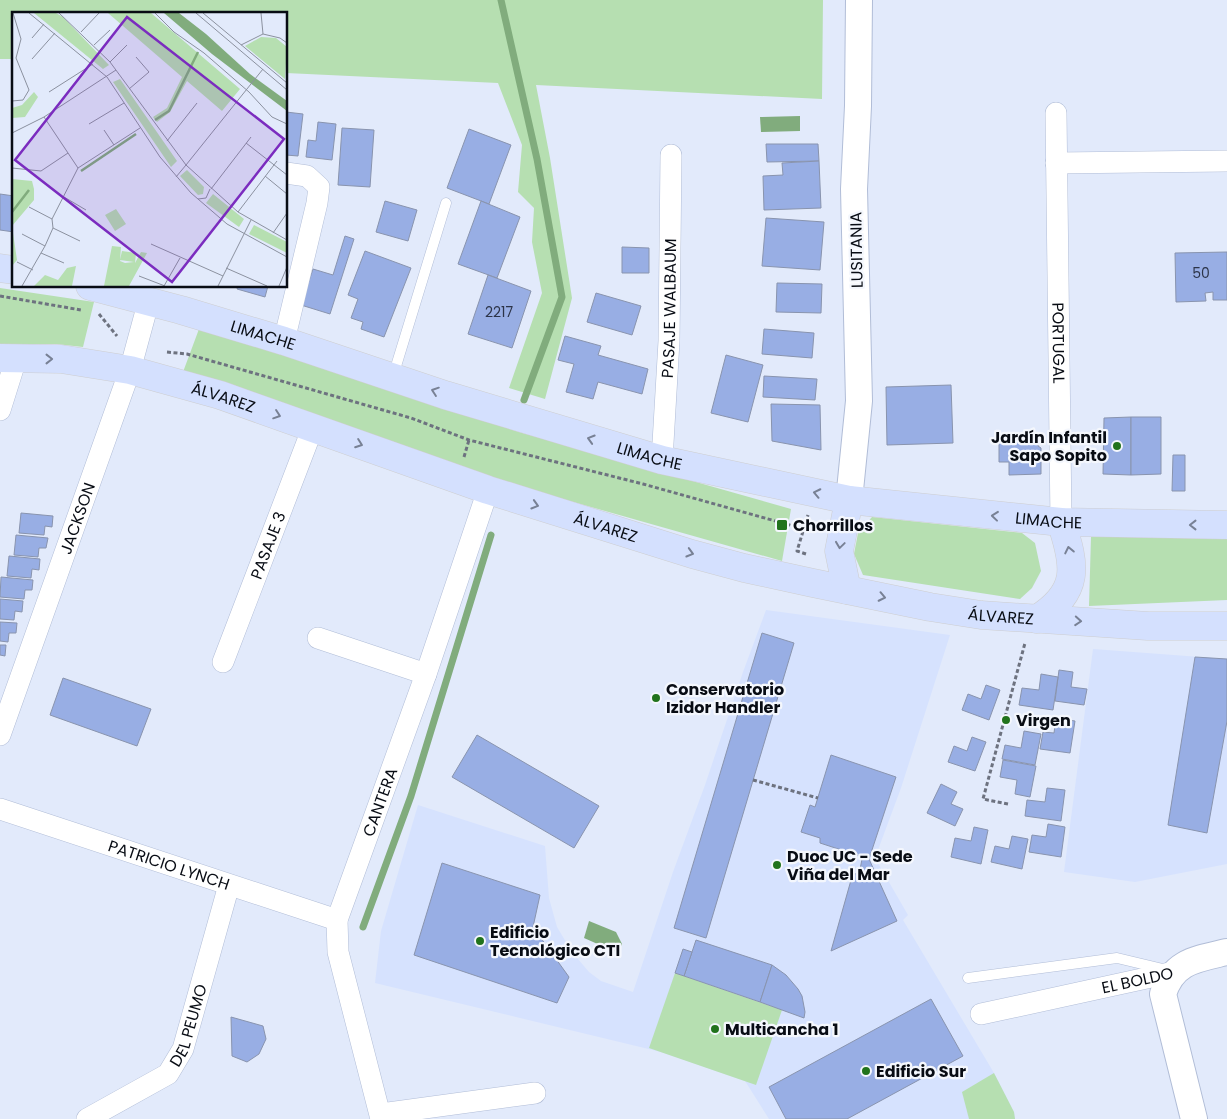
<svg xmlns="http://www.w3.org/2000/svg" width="1227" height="1119" font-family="Poppins,sans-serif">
<rect width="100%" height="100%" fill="#e2eafb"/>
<g fill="#d6e2fe">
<path d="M766 610 950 635 901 788 875 858 908 915 903 920 994 1073 1014 1112 1015 1119H769L745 1081 661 1052 375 983 381 931 418 805 545 846 549 898 557 927 572 952 589 972 601 981 633 992 673 872 705 785 743 672Z"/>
<path d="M1093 649 1227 659V864L1135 882 1064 872Z"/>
</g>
<g fill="#b6dfb1">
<path d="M0 0H823L822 99 536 85 550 158 572 298 545 399 509 388 542 293 532 242 534 208 518 192 522 145 498 83 286 73V14H14V59H0Z"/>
<path d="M0 288 94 302 83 347 56 344H0Z"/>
<path d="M199 329 338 370 519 432 791 509 782 561 499 481 183 372Z"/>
<path d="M872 517 1022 533 1035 543 1041 571 1032 588 1020 599 863 575 854 554 858 533Z"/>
<path d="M1091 537H1227V600L1089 606Z"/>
<path d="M675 973 782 1010 756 1085 649 1048Z"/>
<path d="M994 1073 1014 1112 1015 1119H969L962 1092Z"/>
</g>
<g fill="#81ac7d">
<path d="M800 116V131L761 132 760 117Z"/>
<path d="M589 921 616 932 622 944 618 953 584 938Z"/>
</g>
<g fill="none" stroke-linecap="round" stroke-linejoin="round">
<g stroke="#81ac7d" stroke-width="7">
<path d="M501 0 537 159 562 297 524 400"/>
<path d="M363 927 411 796 491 535"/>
</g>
</g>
<g fill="#98aee4" stroke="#8994ae">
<path d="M286 112 303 114 298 156 286 155Z"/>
<path d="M318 122 336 124 332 160 306 157 308 140 316 141Z"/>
<path d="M342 128 374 130 370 187 338 185Z"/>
<path d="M469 129 511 145 489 204 447 188Z"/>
<path d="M766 144H818L819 161 767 162Z"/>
<path d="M819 161 821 208 764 210 763 176 783 175 782 163Z"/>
<path d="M0 194 14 196V232L0 230Z"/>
<path d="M385 201 417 210 408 241 376 232Z"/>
<path d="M481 201 520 217 497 278 458 264Z"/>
<path d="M766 218 824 222 820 270 762 266Z"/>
<path d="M345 236 354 239 330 314 301 305 313 269 333 275Z"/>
<path d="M622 247 649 248V273H622Z"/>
<path d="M365 251 411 268 384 337 361 329 363 322 351 318 358 299 348 295Z"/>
<path d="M1227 252V300H1213V292L1205 293 1206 301 1176 302 1175 253Z"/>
<path d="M488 275 531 291 512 348 468 334Z"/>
<path d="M777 283 822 284 821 313 776 312Z"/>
<path d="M238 286H268L265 297 237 289Z"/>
<path d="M596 293 641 306 632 335 587 322Z"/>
<path d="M764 329 814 333 812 358 762 354Z"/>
<path d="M565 336 601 346 598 355 648 369 642 394 598 382 593 399 566 392 574 364 558 360Z"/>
<path d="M726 355 763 365 748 422 711 413Z"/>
<path d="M764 376 817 379 815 400 763 397Z"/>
<path d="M951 385 953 443 887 445 886 387Z"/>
<path d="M771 404 820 405 821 450 772 441Z"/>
<path d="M1131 417V475L1103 474 1104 418Z"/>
<path d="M1131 417H1161V474L1131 475Z"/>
<path d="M1038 436V446L1041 448V474L1009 475V462H999V437Z"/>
<path d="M1173 455H1185V491H1172Z"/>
<path d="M21 513 53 516 52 527 45 526 44 535 19 533Z"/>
<path d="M16 535 48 538 46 548H39L38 557 14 555Z"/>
<path d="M9 556 40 559 39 570 32 569 31 578 7 576Z"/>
<path d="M1 577 33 580 32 590H25L24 599 0 597Z"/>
<path d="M0 599 23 601 22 612 15 611 14 620 0 619Z"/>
<path d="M0 622 17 623 16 633H9L8 642 0 641Z"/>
<path d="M762 633 794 643 706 938 674 928Z"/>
<path d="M0 645H6L5 656 0 655Z"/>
<path d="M1195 657 1227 659V721L1207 833 1168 825Z"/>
<path d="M1059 670 1073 672 1071 687 1087 689 1084 705 1055 701Z"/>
<path d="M1041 674 1058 677 1053 710 1019 705 1022 688 1039 690Z"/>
<path d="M63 678 151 709 137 746 50 715Z"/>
<path d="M986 685 1000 690 989 720 962 710 968 694 981 699Z"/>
<path d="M1056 718 1075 721 1070 753 1040 749 1043 732 1054 733Z"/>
<path d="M1024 731 1041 734 1035 765 1002 759 1005 745 1021 748Z"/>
<path d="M477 735 599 806 574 848 452 777Z"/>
<path d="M972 737 986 742 975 771 948 762 954 746 967 751Z"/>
<path d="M831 755 896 777 869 859 820 843V838L801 832 810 805 815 807Z"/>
<path d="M1003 760 1036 766 1030 797 1015 794 1017 780 1000 777Z"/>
<path d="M941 784 957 792 951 804 963 809 955 826 927 813Z"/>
<path d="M1047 788 1065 790 1061 821 1025 816 1027 800 1045 802Z"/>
<path d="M1048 824 1065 827 1061 857 1029 852 1032 835 1046 837Z"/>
<path d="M974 827 988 830 981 864 951 857 955 838 971 841Z"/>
<path d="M1012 836 1028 839 1022 869 991 862 995 846 1009 849Z"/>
<path d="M862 859H869L897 921 831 951 853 873 859 875Z"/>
<path d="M442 863 540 895 533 927 569 977 557 1003 414 955Z"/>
<path d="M696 940 772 965 760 1002 684 976Z"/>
<path d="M683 949 692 952 684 976 675 973Z"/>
<path d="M772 965 786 975 798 989 802 996 805 1012 804 1018 760 1002Z"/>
<path d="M931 999 963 1056 847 1119H786L769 1087Z"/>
<path d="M231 1017 263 1026 266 1039 259 1054 247 1062 232 1056Z"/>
</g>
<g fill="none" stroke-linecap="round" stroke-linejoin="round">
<g stroke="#b1bdd7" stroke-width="11">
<g id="service">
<path d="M393 376 446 203"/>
<path d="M968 978 1117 958 1163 969"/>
</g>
</g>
<g stroke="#b1bdd7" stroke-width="22">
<g id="minor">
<path id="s1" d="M1056 113 1061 522"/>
<path d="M1056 163 1227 161"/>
<path d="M284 341 317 203 319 187 307 176 286 173"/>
<path d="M0 410 16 359"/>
<path id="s2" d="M662 460 669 341 671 155"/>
<path d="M318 638 426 674"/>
<path id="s3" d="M223 662 313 427"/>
<path id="s4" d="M0 735 130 370 149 300"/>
<path id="s5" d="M0 809 337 920"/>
<path id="s6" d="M981 1014 1174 972"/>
<path d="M381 1114 535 1093"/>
<path id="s7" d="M87 1119 168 1074 183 1049 229 885"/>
<path id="s8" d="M381 1119 338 952 337 920 426 674 488 490"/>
</g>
</g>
<g stroke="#b1bdd7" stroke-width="28">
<g id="tertiary">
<path d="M849 500 859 401 854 189 858 106 859 0"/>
<path d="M1194 1119 1163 994C1173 961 1197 959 1227 952"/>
</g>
</g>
<g stroke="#ceced0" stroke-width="29">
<g id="primary">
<path d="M0 268 14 270"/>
<path id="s9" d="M90 286 181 310 284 341 445 395 662 460 849 500 1061 522 1227 525"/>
<path id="s10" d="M0 358 61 359 130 370 220 395 488 490 692 554 744 568 813 583 930 607 981 615 1148 626H1227"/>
<path d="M847 590 839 551 849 500"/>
<path d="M1037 619C1080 592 1076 566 1061 522"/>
</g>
</g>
<g stroke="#6d727f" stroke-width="3" stroke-dasharray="4 2.5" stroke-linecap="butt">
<path d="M0 296 81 310"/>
<path d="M99 314 117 336"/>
<path d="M167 352 187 354 411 418 469 440 643 484 804 529"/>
<path d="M464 457 469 440"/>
<path d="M806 554 797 551 808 515"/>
<path d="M753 780 818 798"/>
<path d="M1008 804 983 799 1025 643"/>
</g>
<use href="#service" stroke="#fff" stroke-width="10"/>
<use href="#minor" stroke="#fff" stroke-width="21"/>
<use href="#tertiary" stroke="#fff" stroke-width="26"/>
<use href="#primary" stroke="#d4e0fe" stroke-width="28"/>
</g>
<defs><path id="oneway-chevron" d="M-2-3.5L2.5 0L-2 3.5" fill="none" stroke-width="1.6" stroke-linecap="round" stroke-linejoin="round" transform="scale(1.25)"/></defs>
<g stroke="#788195">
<use href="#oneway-chevron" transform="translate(49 359)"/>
<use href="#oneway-chevron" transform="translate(435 391) rotate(-161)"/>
<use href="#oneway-chevron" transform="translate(277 415) rotate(19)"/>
<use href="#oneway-chevron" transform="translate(591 439) rotate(-163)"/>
<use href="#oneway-chevron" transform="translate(359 444) rotate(20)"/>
<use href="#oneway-chevron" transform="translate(817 493) rotate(-168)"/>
<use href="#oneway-chevron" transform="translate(535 505) rotate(17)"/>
<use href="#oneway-chevron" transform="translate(995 516) rotate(-174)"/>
<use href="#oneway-chevron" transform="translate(1193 525) rotate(180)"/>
<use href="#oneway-chevron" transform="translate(840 545) rotate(98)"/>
<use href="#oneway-chevron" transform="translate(1069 550) rotate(-102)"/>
<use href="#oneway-chevron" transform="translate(690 553) rotate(16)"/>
<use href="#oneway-chevron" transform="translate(882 597) rotate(12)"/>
<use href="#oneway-chevron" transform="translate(1078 621) rotate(4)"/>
</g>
<g fill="#21731c" stroke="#f4f7fd" stroke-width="2">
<circle cx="1117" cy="446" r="5"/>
<rect x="776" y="519" width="12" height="12" rx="2.5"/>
<circle cx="656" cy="698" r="5"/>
<circle cx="1006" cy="720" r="5"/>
<circle cx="777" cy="865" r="5"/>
<circle cx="480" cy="941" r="5"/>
<circle cx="715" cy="1029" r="5"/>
<circle cx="866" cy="1071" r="5"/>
</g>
<g text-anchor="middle" stroke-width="4.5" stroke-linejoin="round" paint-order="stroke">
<g font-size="14" fill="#2c3448">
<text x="1201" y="278">50</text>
<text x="499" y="317">2217</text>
</g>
<g font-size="16" fill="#080c14" stroke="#f4f7fd">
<text transform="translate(856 250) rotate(-91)" y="6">LUSITANIA</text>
<text dy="6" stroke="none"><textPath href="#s2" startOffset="152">PASAJE WALBAUM</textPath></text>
<text dy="6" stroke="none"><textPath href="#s9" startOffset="180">LIMACHE</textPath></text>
<text dy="6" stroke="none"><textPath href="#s1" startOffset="230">PORTUGAL</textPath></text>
<text dy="6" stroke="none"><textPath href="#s10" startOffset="228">ÁLVAREZ</textPath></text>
<text dy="6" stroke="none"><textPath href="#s9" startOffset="585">LIMACHE</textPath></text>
<text dy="6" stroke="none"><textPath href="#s4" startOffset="230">JACKSON</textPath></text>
<text dy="6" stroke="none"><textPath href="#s9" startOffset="990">LIMACHE</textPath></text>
<text dy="6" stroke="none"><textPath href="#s10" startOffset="632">ÁLVAREZ</textPath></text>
<text dy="6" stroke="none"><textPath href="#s3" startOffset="125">PASAJE 3</textPath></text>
<text dy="6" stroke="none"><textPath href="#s10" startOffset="1038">ÁLVAREZ</textPath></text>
<text dy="6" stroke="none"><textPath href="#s8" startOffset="330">CANTERA</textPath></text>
<text dy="6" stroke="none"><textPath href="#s5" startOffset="178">PATRICIO LYNCH</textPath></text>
<text dy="6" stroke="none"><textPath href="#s6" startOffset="160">EL BOLDO</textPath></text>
<text dy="6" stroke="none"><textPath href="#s7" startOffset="146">DEL PEUMO</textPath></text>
</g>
<g font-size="16" font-weight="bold" fill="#080c14" stroke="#f4f7fd" text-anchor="start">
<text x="1107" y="443" text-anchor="end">Jardín Infantil<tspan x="1107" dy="18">Sapo Sopito</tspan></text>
<text x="793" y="531">Chorrillos</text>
<text x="666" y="695">Conservatorio<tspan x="666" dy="18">Izidor Handler</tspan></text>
<text x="1016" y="726">Virgen</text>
<text x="787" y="862">Duoc UC - Sede<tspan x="787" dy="18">Viña del Mar</tspan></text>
<text x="490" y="938">Edificio<tspan x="490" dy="18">Tecnológico CTI</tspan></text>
<text x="725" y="1035">Multicancha 1</text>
<text x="876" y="1077">Edificio Sur</text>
</g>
</g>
<g transform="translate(12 12)">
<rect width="275" height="275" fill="#e2eafb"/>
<path d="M22 1H44L51 5 97 53 91 57ZM96 1H139L228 77 210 99 175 69 158 100 145 110 141 105 155 96 170 65ZM249 25 264 26 275 35 273 67 233 34ZM108 67 165 149 159 155 101 70ZM22 80 26 85 13 105 0 106V96L10 93ZM175 158 192 175 191 182 186 183 168 164ZM0 167 20 169 22 177V188L0 214 5 248 0 254ZM201 182 232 207 227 215 194 191ZM104 197 114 212 103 219 93 203ZM242 213 275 230V241L237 222ZM100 234 109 235 108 249 113 251 122 250 108 248 110 239 124 241 123 251 129 240 135 241 117 274H92ZM64 254 60 274H22L33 263 46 268 55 256Z" fill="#b6dfb1"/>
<path d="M152 1H167L194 22 238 62 275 89V99L200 42Z" fill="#81ac7d"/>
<path fill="none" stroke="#81ac7d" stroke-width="2.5" d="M143 108 157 99 186 40M69 159 124 122M0 200 17 178"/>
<path fill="none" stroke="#8b919f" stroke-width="1" d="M17 1 95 65 148 145 179 181 215 212 275 245M47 1 98 50 174 153 226 200 275 228M143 1 162 20 192 41 237 80 260 105 275 112M184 1 275 78M191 1 275 71M249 1 251 22M69 20 87 1M20 26 32 12M82 33 98 18M229 33 251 22 268 26 275 31M20 47 43 21M98 50 115 33M117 77 137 60 124 45M37 80 81 52M0 89 11 88 17 78 4 46 9 27 1 1M32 105 66 156M77 112 112 91M92 118 102 133M0 121 32 105 104 58M155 129 185 91M234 131 275 163M174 153 251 57M0 156 29 159 56 141M253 164 275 182M164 165 174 153M199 177 239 125M52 185 74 198M186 187 194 186 198 177M17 195 40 207M226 200 265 149M41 216 68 229M261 221 275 201M10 222 33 234M139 232 211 264M29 241 52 251M5 250 21 258M214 256 255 274M127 264 153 274M10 274 33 234 41 216 40 207 66 156 128 116M152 274 168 246M206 274 239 208M267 274 275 255"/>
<path fill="#7b2cbf" fill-opacity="0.15" stroke="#7b2cbf" stroke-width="2.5" d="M115 5 272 127 160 270 3 148Z"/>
<rect width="275" height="275" fill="none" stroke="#080c14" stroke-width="2.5"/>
</g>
</svg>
